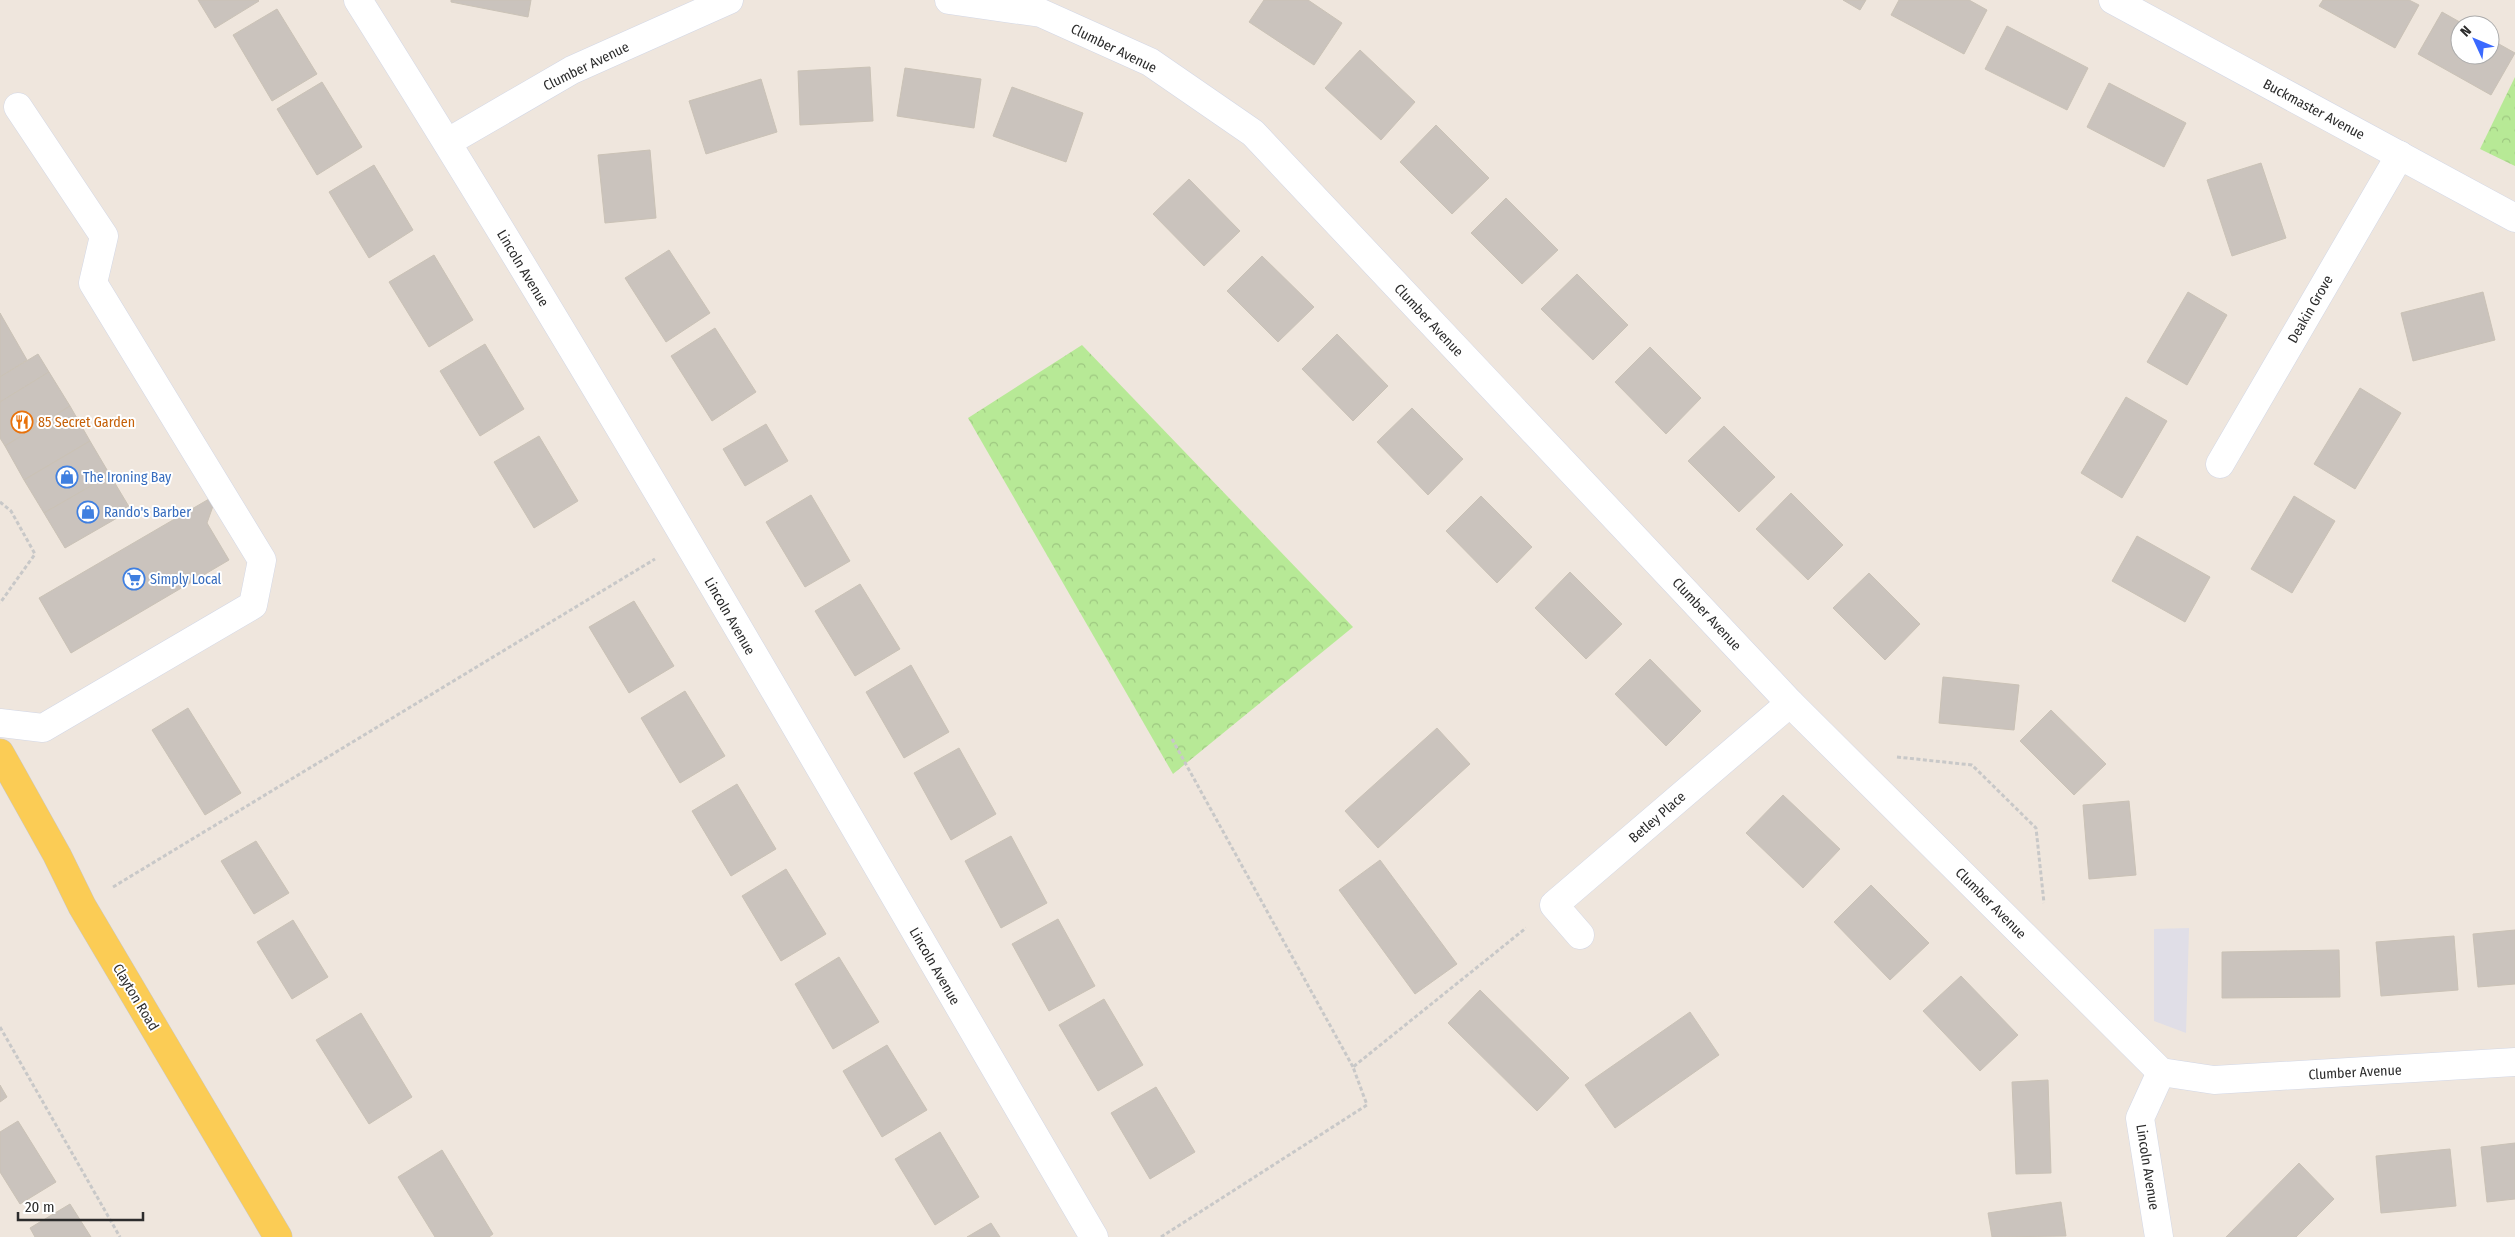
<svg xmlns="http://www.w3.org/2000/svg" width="2515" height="1237" font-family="'Fira Sans Condensed',sans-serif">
<defs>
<pattern id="forest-crowns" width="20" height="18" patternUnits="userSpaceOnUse" patternTransform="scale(1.25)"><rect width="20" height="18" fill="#b7e996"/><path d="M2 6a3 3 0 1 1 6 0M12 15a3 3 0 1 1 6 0" fill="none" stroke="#9ec881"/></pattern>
</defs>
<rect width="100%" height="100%" fill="#efe6dd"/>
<path fill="#e0dee7" d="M2189 928 2186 1033 2154 1021V929Z"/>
<g fill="url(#forest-crowns)">
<path d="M2515 77V166L2480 149Z"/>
<path d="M1082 345 1353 627 1173 774 968 418Z"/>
</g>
<g fill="#cac3bd" stroke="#cac2b6">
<path d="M198 0H258L259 1 215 28Z"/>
<path d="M451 0H531L528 17 451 2Z"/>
<path d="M1264 0H1308L1342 23 1314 65 1249 22Z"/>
<path d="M1843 0H1866L1860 10Z"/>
<path d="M1899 0H1969L1987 10 1964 54 1891 15Z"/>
<path d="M2323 0H2409L2419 5 2395 48 2319 6Z"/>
<path d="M277 9 317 74 272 101 233 35Z"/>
<path d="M2442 12 2465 25H2460V55H2490V39L2515 53 2491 95 2418 54Z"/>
<path d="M2007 26 2088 68 2067 110 1985 69Z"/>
<path d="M1360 50 1415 102 1381 140 1325 88Z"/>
<path d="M870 67 873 121 800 125 798 71Z"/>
<path d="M905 68 981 79 974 128 897 116Z"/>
<path d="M761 79 777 132 706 154 689 101Z"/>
<path d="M322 82 362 147 317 175 277 109Z"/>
<path d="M2109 83 2186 123 2164 167 2087 127Z"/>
<path d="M1012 87 1083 113 1066 162 993 136Z"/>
<path d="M1436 125 1489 178 1452 214 1400 162Z"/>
<path d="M650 150 656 218 605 223 598 155Z"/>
<path d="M2261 163 2286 238 2232 256 2207 180Z"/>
<path d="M374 165 413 230 369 258 329 192Z"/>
<path d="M1189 179 1240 231 1204 266 1153 214Z"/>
<path d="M1506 198 1558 250 1522 284 1471 233Z"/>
<path d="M669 250 710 313 666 342 625 278Z"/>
<path d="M434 255 473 320 429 347 389 282Z"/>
<path d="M1262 256 1314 307 1278 342 1227 291Z"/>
<path d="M1577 274 1628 325 1593 360 1541 309Z"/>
<path d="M2188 292 2227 315 2187 385 2147 362Z"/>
<path d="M2483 292 2495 340 2413 361 2401 313Z"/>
<path d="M0 313 27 360 0 377Z"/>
<path d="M715 328 756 392 712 421 671 356Z"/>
<path d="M1337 334 1388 386 1353 421 1302 369Z"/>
<path d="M485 344 524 409 480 436 440 371Z"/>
<path d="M1650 347 1701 398 1666 434 1615 382Z"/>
<path d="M38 354 49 372 0 402V377Z"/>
<path d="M49 372 70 406 5 446 0 438V402Z"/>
<path d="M2360 388 2401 413 2355 489 2314 464Z"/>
<path d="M2126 397 2167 421 2122 498 2081 473Z"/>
<path d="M70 406 90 441 24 480 5 446Z"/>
<path d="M1412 408 1463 459 1428 495 1377 442Z"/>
<path d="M766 424 788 461 745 486 723 449Z"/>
<path d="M1724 426 1775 477 1739 512 1688 461Z"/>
<path d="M539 436 578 501 534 528 494 462Z"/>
<path d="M90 441 110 475 44 513 24 480Z"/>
<path d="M110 475 131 510 65 548 44 513Z"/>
<path d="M1791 493 1843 545 1808 580 1756 529Z"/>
<path d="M811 495 850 561 805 587 766 522Z"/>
<path d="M1481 496 1532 547 1497 583 1446 531Z"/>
<path d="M2294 496 2335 521 2292 593 2251 569Z"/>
<path d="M209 499 213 506 207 523 229 560 71 653 39 598Z"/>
<path d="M2137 536 2210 577 2185 622 2112 581Z"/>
<path d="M1570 572 1622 624 1586 659 1535 608Z"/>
<path d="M1869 573 1920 624 1885 660 1833 608Z"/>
<path d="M860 584 900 649 855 676 815 611Z"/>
<path d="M634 601 674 666 629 693 589 627Z"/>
<path d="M1650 659 1701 711 1666 746 1615 694Z"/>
<path d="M911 665 949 732 904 758 866 692Z"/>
<path d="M1943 677 2019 685 2014 730 1939 723Z"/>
<path d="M685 691 725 756 680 783 641 718Z"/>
<path d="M188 708 241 793 205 815 152 730Z"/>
<path d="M2051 710 2106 764 2074 795 2020 741Z"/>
<path d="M1437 728 1470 764 1378 848 1345 811Z"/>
<path d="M959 748 996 814 951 840 914 773Z"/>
<path d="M737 784 776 849 731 876 692 811Z"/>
<path d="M1783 795 1840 849 1803 888 1746 833Z"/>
<path d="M2129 801 2136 875 2089 879 2083 805Z"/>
<path d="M1011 836 1047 903 1001 928 965 861Z"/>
<path d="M256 841 289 893 254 914 221 861Z"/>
<path d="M1380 860 1457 964 1415 994 1339 890Z"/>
<path d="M786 869 826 934 781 961 742 896Z"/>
<path d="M1871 885 1929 943 1890 980 1834 922Z"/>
<path d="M1058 919 1095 986 1049 1011 1012 944Z"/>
<path d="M293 920 328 977 292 999 257 942Z"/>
<path d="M2515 930V984L2478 987 2473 934Z"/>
<path d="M2454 936 2458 990 2381 996 2376 942Z"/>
<path d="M2339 950 2340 997 2222 998V952Z"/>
<path d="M839 957 879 1022 833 1049 795 984Z"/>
<path d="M1961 976 2018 1035 1980 1071 1923 1011Z"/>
<path d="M1480 990 1569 1078 1537 1111 1448 1023Z"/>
<path d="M1104 999 1143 1065 1098 1091 1059 1025Z"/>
<path d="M1690 1012 1719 1055 1615 1128 1585 1085Z"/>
<path d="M361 1013 412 1097 369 1124 316 1040Z"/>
<path d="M887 1045 927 1110 882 1137 843 1071Z"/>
<path d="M2048 1080 2051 1173 2016 1174 2012 1082Z"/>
<path d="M0 1085 7 1097 0 1102Z"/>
<path d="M1156 1087 1195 1152 1150 1179 1111 1113Z"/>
<path d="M18 1121 56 1182 20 1204 0 1172V1132Z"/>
<path d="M940 1132 979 1197 935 1225 895 1159Z"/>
<path d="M2515 1143V1199L2487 1202 2481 1147Z"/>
<path d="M2450 1149 2456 1206 2381 1213 2376 1156Z"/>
<path d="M442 1150 493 1234 489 1237H435L398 1177Z"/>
<path d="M2299 1163 2334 1199 2296 1237H2226Z"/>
<path d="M2061 1202 2066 1236 1992 1237 1988 1213Z"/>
<path d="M70 1204 91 1237H35L30 1228Z"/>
<path d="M991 1223 1000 1237H967Z"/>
</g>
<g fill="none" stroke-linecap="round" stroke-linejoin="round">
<g stroke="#d2d7e6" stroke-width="29">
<g id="minor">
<path d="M358 0C614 406 851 823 1094 1237"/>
<path d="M949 0 1041 13 1150 62 1253 133 1790 703 2161 1072 2214 1080 2515 1062"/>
<path d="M2113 0 2515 218"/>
<path d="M448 142 572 70 729 0"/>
<path d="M2220 464 2400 155"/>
<path d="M0 723 43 728 253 605 262 560 93 283 104 236 18 107"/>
<path d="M1580 935 1554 905 1790 703"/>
<path d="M2159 1237 2140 1118 2161 1072"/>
</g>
</g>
<g stroke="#c8c8c8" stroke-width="29">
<path id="major" d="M0 753 57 855 82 906 278 1237"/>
</g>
<g stroke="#c8c8c8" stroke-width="3" stroke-dasharray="4 2.5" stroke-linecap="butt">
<path d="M0 502 11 511 35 554 0 603"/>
<path d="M1172 739 1353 1067"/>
<path d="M1897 757 1972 765 2036 828 2044 903"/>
<path d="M113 887 655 559"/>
<path d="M0 1027 120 1237"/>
<path d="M1161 1237 1367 1105 1353 1067 1526 928"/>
</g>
<use href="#minor" stroke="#fff" stroke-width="28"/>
<use href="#major" stroke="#fbcc55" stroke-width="28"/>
</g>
<defs>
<g id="restaurant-ring" transform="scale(1.125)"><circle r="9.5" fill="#fff" stroke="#e8710a" stroke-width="1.5"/><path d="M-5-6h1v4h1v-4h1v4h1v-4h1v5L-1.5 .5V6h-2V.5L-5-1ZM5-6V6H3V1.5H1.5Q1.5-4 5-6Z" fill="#e8710a"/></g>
<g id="shop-ring" transform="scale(1.125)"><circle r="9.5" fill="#fff" stroke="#3f7fe0" stroke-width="1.5"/><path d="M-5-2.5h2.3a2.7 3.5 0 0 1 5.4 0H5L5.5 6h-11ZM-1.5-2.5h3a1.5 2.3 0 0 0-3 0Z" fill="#3f7fe0"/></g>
<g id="supermarket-ring" transform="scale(1.125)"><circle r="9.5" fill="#fff" stroke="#3f7fe0" stroke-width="1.5"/><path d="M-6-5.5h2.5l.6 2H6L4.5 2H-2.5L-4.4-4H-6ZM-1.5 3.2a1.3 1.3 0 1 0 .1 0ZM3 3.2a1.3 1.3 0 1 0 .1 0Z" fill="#3f7fe0"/></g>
</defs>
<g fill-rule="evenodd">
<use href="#restaurant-ring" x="22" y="422"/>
<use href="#shop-ring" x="67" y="477"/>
<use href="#shop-ring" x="88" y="512"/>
<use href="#supermarket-ring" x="134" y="579"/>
</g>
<g text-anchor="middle" stroke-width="4" stroke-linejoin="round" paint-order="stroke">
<g font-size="14" fill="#2c2c2c" stroke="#fff">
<text transform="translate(1114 48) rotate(26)" y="5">Clumber Avenue</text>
<text transform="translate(586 66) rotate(-26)" y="5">Clumber Avenue</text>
<text transform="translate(2314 109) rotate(28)" y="5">Buckmaster Avenue</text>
<text transform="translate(523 268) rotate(59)" y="5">Lincoln Avenue</text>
<text transform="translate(2310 309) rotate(-60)" y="5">Deakin Grove</text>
<text transform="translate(1429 320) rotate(47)" y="5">Clumber Avenue</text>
<text transform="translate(1707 614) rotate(47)" y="5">Clumber Avenue</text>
<text transform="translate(730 616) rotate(60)" y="5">Lincoln Avenue</text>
<text transform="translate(1657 817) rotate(-41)" y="5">Betley Place</text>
<text transform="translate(1991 903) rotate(45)" y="5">Clumber Avenue</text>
<text transform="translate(935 966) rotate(60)" y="5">Lincoln Avenue</text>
<text transform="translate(136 997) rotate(59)" y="5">Clayton Road</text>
<text transform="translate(2355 1072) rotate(-3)" y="5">Clumber Avenue</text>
<text transform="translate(2148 1167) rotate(81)" y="5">Lincoln Avenue</text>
</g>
<g font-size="14" fill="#c56008" stroke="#fff" text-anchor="start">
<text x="38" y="427">85 Secret Garden</text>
</g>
<g font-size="14" fill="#366cbe" stroke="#fff" text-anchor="start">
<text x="83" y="482">The Ironing Bay</text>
<text x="104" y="517">Rando's Barber</text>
<text x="150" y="584">Simply Local</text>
</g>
</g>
<g transform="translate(2475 40) rotate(314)"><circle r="24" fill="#ffffff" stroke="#ababab"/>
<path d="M0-4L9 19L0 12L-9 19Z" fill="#3a69ff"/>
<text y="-8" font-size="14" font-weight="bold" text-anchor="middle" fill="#2c2c2c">N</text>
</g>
<path d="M18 1212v8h125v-8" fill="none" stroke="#2c2c2c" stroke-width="2.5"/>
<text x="25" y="1212" font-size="15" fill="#2c2c2c" stroke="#ffffff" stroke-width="4" paint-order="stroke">20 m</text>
</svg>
